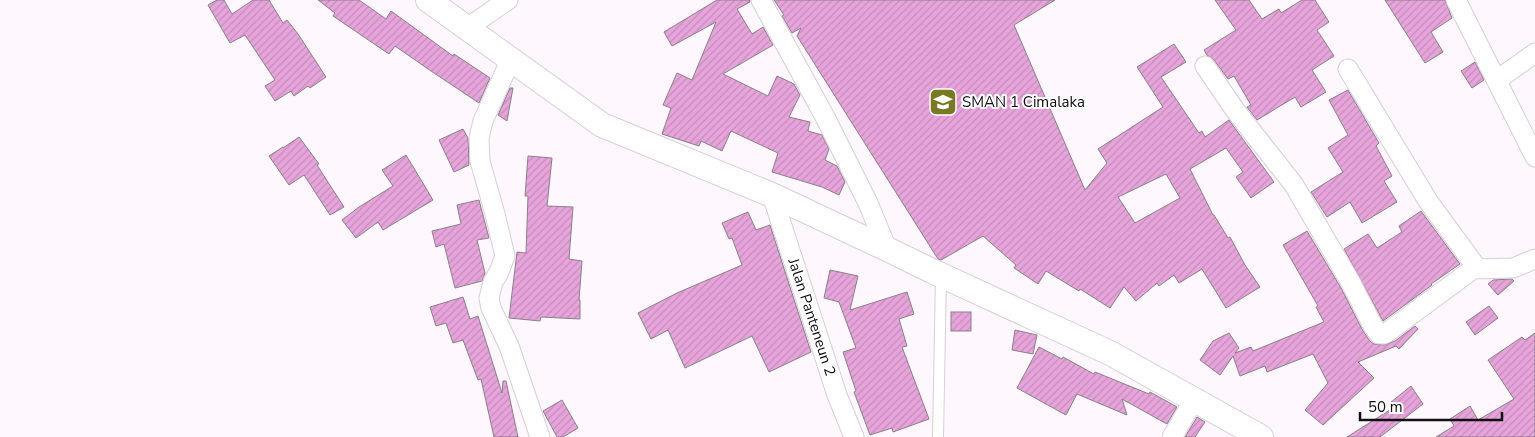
<svg xmlns="http://www.w3.org/2000/svg" width="1535" height="437" font-family="'Nunito Sans',sans-serif">
<defs>
<pattern id="building-hatch" width="6" height="6" patternUnits="userSpaceOnUse" patternTransform="scale(1.25)"><rect width="6" height="6" fill="#e7a4db"/><path d="M-1 1l2-2M0 6l6-6M5 7l2-2" fill="none" stroke="#c58cbb"/></pattern>
</defs>
<rect width="100%" height="100%" fill="#fef7fd"/>
<g fill="url(#building-hatch)" stroke="#888187" fill-rule="evenodd">
<path d="M217 0H224L232 14 253 0H269L283 23 287 20 298 34 326 77 310 88 308 86 294 96 291 91 275 101 265 86 275 80 245 35 230 43 208 5Z"/>
<path d="M318 0H359L386 19 391 11 453 56 454 54 490 78 479 103 431 71 395 46 389 54 333 16 335 13Z"/>
<path d="M717 0H750V2L737 9 752 34 763 27 773 45 723 74 768 96 777 76 794 84 800 95 789 117 810 122 808 131 822 135 829 149 825 160 837 166 845 182 839 195 822 187 772 172 778 153 731 131 722 151 701 141 699 146 662 134 671 108 663 105 677 73 692 80 716 22 672 46 664 32Z"/>
<path d="M774 0H1055L1014 25 1085 190 1107 163 1098 149 1163 107 1137 67 1174 44 1186 62 1161 77 1199 133 1202 131 1205 137 1229 120 1274 182 1251 198 1236 177 1243 172 1226 148 1190 169 1213 215H1214L1228 238 1230 237 1245 265 1260 287 1226 308 1202 269 1179 283 1174 275 1159 286 1157 283 1136 301 1124 287 1110 308 1080 289 1079 291 1046 271 1038 284 1014 268 1016 265 983 236 941 260 938 259 797 36 801 28 792 33 782 16 784 15ZM1166 174 1180 198 1135 223 1118 197Z"/>
<path d="M1215 0H1249L1262 19 1279 9 1281 13 1302 0H1315L1329 22 1317 30 1334 56 1312 70 1326 92 1301 107 1295 97 1257 120 1247 107 1251 105 1234 76 1228 79 1214 60 1207 55 1204 50 1236 30Z"/>
<path d="M1385 0H1445L1452 18 1431 32 1443 52 1425 63Z"/>
<path d="M1475 62 1484 80 1472 88 1461 71Z"/>
<path d="M510 88H513L507 121 498 115Z"/>
<path d="M1348 90 1379 143 1376 146 1392 176 1384 181 1397 202 1362 223 1350 202 1327 217 1311 192 1343 172 1328 148 1348 135 1329 100Z"/>
<path d="M463 129 468 138 469 165 454 172 439 140Z"/>
<path d="M299 137 319 164 317 165 344 207 330 215 304 175 289 185 269 156 283 147V148Z"/>
<path d="M406 155 433 200 383 230 378 222 356 238 342 220 359 207 393 186 382 170Z"/>
<path d="M528 156 552 158 547 206 573 207 569 259 582 261 579 300H580V319L541 317 540 321 509 318 517 252 526 253 528 196H525Z"/>
<path d="M479 200 489 238 477 240 485 273 482 281 455 288 444 244 436 247 432 231 461 224 457 205Z"/>
<path d="M1421 211 1460 264 1431 284 1432 285 1383 321 1344 249 1368 234 1377 248 1402 232 1399 226Z"/>
<path d="M748 212 756 230 770 225 811 352 769 372 752 336 685 368 668 330 651 339 638 313 677 293 742 265 732 238 729 239 722 223Z"/>
<path d="M1307 231 1341 288 1363 331 1370 341 1374 344 1384 345 1395 341 1415 326 1418 329 1399 349 1396 346 1358 362 1374 378 1323 425 1305 410 1328 383 1313 354 1267 372 1265 366 1240 376 1233 356 1220 375 1200 360 1213 341 1229 333 1239 348 1235 353 1251 347 1253 351 1324 322 1316 307 1318 306 1283 245Z"/>
<path d="M830 270 858 276 850 310 907 292 914 314 899 319 907 346 902 347 929 419 893 432 892 428 870 435 854 392 856 391 843 352 856 348 839 302 824 298Z"/>
<path d="M1512 279 1514 281 1498 295 1488 284 1493 280Z"/>
<path d="M463 297 470 319 478 316 502 393 503 381H506L518 437H494L481 379 478 380 463 340 453 343 446 323 436 326 430 307Z"/>
<path d="M1489 306 1498 318 1475 335 1466 322Z"/>
<rect x="951" y="312" width="20" height="19"/>
<path d="M1015 330 1037 335 1033 354 1012 350Z"/>
<path d="M1535 333V437H1436L1454 426 1450 419 1470 406 1478 420 1514 399 1488 360 1522 337 1525 340Z"/>
<path d="M1039 347 1062 359 1063 357 1094 374 1095 372 1149 394 1150 392 1177 407 1167 424 1122 399 1127 415 1077 394 1066 415 1017 388Z"/>
<path d="M1411 386 1423 404 1380 437H1347L1393 408 1390 403Z"/>
<path d="M562 400 578 428 563 437H557L543 411Z"/>
<path d="M1197 417 1205 422 1195 437H1185Z"/>
</g>
<g fill="none" stroke-linecap="round" stroke-linejoin="round">
<g stroke="#d6cfd5" stroke-width="12">
<path id="service" d="M938 437 941 276"/>
</g>
<g stroke="#d6cfd5" stroke-width="21">
<g id="minor">
<path d="M761 0 825 117 868 203 887 249"/>
<path d="M1456 0 1535 157"/>
<path d="M467 28 508 0"/>
<path d="M511 59 483 121 479 138 480 161 495 214 505 256 499 272 493 282 489 298 491 308 509 346 540 437"/>
<path d="M1205 66 1235 110 1294 185 1351 283 1373 326 1379 334H1384L1389 331 1473 269 1513 268 1535 259"/>
<path d="M1348 69 1428 201 1477 268"/>
<path d="M1497 80 1535 53"/>
<path d="M772 195 837 395 854 437"/>
<path d="M1172 437 1194 400"/>
</g>
</g>
<g stroke="#d6cfd5" stroke-width="26">
<path id="tertiary" d="M428 0 602 125 772 195 887 249 932 271 1110 353 1261 437"/>
</g>
<use href="#service" stroke="#fff" stroke-width="10"/>
<use href="#minor" stroke="#fff" stroke-width="19"/>
<use href="#tertiary" stroke="#fff" stroke-width="24"/>
</g>
<defs>
<g id="school-square" transform="scale(1.4375)"><rect x="-9" y="-9" width="18" height="18" rx="4" fill="#787920" stroke="#fff"/><path d="M0-5L7-2L0 1L-7-2ZM-4 1L0 2.5L4 1V4Q0 6-4 4Z" fill="#fff"/></g>
</defs>
<g fill-rule="evenodd">
<use href="#school-square" x="943" y="102"/>
</g>
<g text-anchor="middle" stroke-width="4" stroke-linejoin="round" paint-order="stroke">
<g font-size="15" fill="#120f11" stroke="#fff" text-anchor="start">
<text x="962" y="107">SMAN 1 Cimalaka</text>
</g>
<g font-size="15" fill="#120f11" stroke="#fff">
<text transform="translate(812 317) rotate(72)" y="5">Jalan Panteneun 2</text>
</g>
</g>
<path d="M1360 412v8h142v-8" fill="none" stroke="#120f11" stroke-width="2.5"/>
<text x="1368" y="412" font-size="15" fill="#120f11" stroke="#ffffff" stroke-width="4" paint-order="stroke">50 m</text>
</svg>
